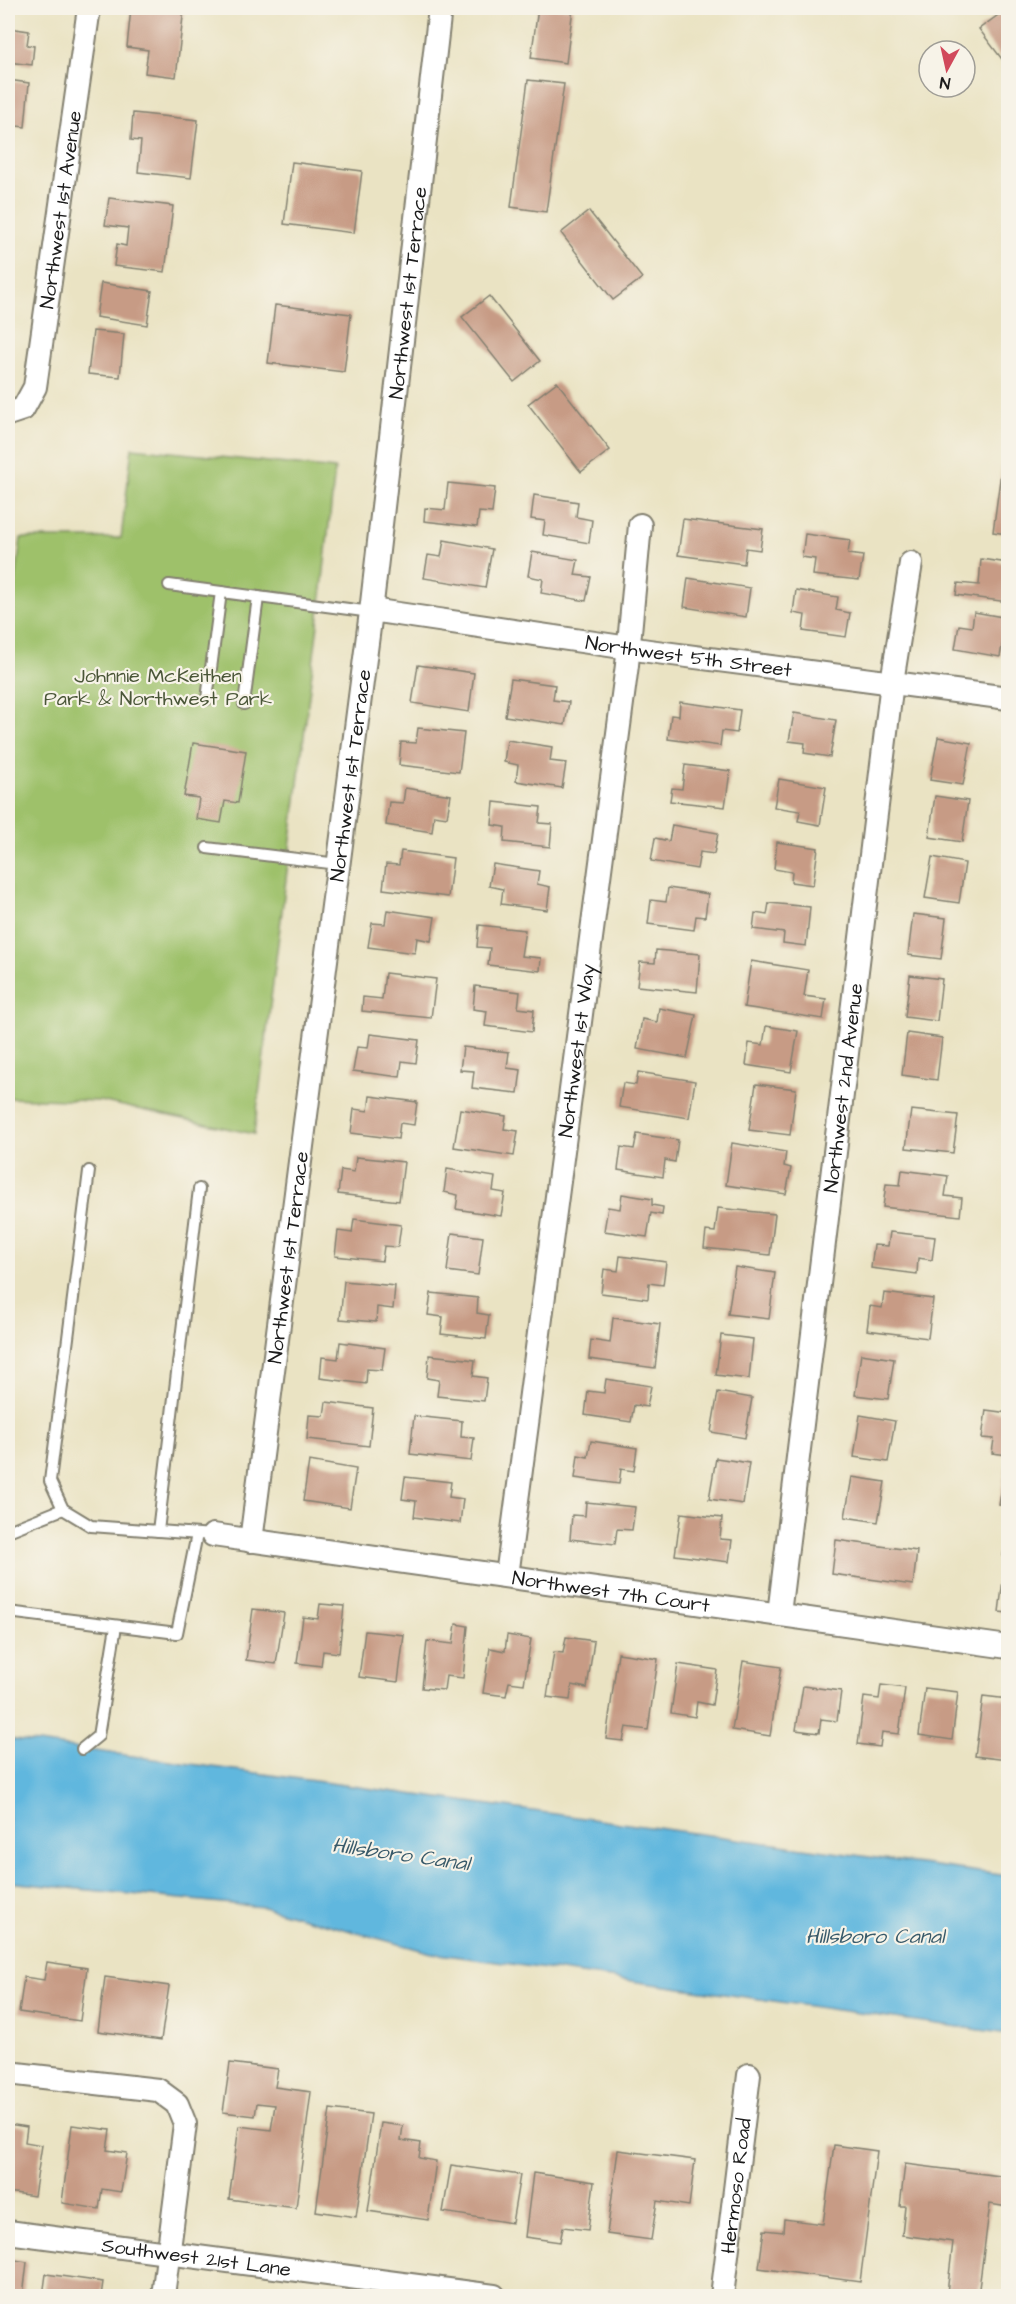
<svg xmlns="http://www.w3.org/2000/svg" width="1016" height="2304" font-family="'Architects Daughter',sans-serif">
<rect width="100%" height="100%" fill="#f7f3e8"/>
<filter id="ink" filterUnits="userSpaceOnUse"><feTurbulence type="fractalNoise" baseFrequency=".0167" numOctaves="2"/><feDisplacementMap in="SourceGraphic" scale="12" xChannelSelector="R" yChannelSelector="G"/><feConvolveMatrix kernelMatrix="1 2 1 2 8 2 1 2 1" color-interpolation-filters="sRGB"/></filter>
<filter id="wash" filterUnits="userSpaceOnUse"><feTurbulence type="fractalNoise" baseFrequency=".008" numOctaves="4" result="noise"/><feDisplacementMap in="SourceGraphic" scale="24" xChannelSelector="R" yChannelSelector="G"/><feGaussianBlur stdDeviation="1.35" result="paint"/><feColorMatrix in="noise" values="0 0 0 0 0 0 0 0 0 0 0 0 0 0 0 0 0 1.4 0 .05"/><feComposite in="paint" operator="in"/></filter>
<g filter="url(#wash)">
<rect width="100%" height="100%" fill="#eae3c3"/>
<path fill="#9ec16b" stroke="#5d6e44" stroke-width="1.5" d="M132 448 335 469 319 616 254 1134 100 1101 8 1098V644L21 538H121Z"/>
<path fill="#61b7de" stroke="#3e6a7d" stroke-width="1.5" d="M8 1739 1008 1876V2034L432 1953 263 1907 8 1882Z"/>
<g id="blocks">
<g fill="#c79b85">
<path d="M131 8H184L176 77 145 73 148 50 127 47Z"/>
<path d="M538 8H573L566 63 531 58Z"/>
<path d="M1008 8V67L979 29Z"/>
<path d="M8 28 29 31 27 45 34 46 32 65 8 62Z"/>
<path d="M8 80 29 83 25 127 8 125Z"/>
<path d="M528 80 564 84 546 212 511 207Z"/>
<path d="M133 113 198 120 191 178 138 172 141 141 131 140Z"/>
<path d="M292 162 362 171 354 233 284 224Z"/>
<path d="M109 198 173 206 165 272 114 266 117 244 126 246 128 228 105 225Z"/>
<path d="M589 211 642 278 613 300 561 233Z"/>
<path d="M101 283 152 291 147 325 96 317Z"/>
<path d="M489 296 540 361 514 382 462 317Z"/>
<path d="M275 305 351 314 344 372 268 363Z"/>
<path d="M93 331 124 334 120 377 88 374Z"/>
<path d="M557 382 610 450 581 472 528 404Z"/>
<path d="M1007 427 1008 428V534L993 532Z"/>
<path d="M448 483 495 488 492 513 479 512 477 527 424 521 425 508 445 510Z"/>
<path d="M534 495 578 502 576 517 592 520 589 543 543 535 545 521 531 519Z"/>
<path d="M683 519 763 529 760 550 746 548 744 564 678 555Z"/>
<path d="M805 534 850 540 848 554 863 556 859 580 813 575 815 559 802 557Z"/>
<path d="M444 540 492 549 485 588 424 578 428 555 441 557Z"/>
<path d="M532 552 578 560 575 575 591 577 586 601 541 593 543 579 528 576Z"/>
<path d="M981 559 1008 563V602L956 595 958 583 979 585Z"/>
<path d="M688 578 750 588 746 617 684 607Z"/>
<path d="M796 590 838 597 836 610 850 613 846 637 803 631 805 615 793 613Z"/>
<path d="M974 612 1008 618V641L1003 640 1000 657 955 649 959 625 972 627Z"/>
<path d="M418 665 474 673 469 712 412 703Z"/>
<path d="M511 679 555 685 553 700 569 702 565 725 505 716Z"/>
<path d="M680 702 740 710 737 733 722 731 720 746 668 739 671 715 679 716Z"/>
<path d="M794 713 836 720 830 757 804 753 805 743 789 741Z"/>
<path d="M418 728 464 733 459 772 399 765 401 742 416 743Z"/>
<path d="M938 737 971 743 963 785 930 780Z"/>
<path d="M507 740 552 747 550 761 566 763 562 788 516 781 518 765 504 762Z"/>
<path d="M193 743 246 751 238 803 225 801 221 823 196 819 199 798 184 796Z"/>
<path d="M685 765 730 771 725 807 670 801 672 788 682 789Z"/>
<path d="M779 779 826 787 820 825 798 821 800 811 774 807Z"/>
<path d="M405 788 451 795 447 817 434 815 432 832 386 825 389 802 403 803Z"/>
<path d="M935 796 968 801 962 842 929 837Z"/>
<path d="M494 802 541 807 539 823 552 824 550 847 504 842 505 827 492 825Z"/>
<path d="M672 825 718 833 714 854 700 852 697 869 651 861 655 838 669 841Z"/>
<path d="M777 842 818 848 813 885 791 882 792 872 774 869Z"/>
<path d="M401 851 453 858 448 897 383 889 386 864 399 865Z"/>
<path d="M932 857 965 863 959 903 925 898Z"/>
<path d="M493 864 539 871 537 884 550 887 547 910 501 904 503 889 489 886Z"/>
<path d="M668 888 708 894 705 917 696 916 694 930 648 924 651 900 666 902Z"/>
<path d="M769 903 810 907 806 946 783 943 784 933 753 929 755 913 767 915Z"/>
<path d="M387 910 435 917 431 941 417 938 415 953 368 947 372 923 385 924Z"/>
<path d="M913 914 946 918 941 959 908 955Z"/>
<path d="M479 925 525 930 521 956 541 958 540 971 488 965 490 948 477 947Z"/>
<path d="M656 950 700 954 697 992 637 986 640 962 655 963Z"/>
<path d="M751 961 808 970 804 996 826 999 823 1019 744 1007Z"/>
<path d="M385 973 436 979 431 1018 362 1011 363 997 382 999Z"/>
<path d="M910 975 942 979 937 1021 905 1017Z"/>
<path d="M475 986 520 992 518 1008 534 1010 532 1032 485 1026 487 1011 473 1009Z"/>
<path d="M659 1008 696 1015 687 1058 637 1049 642 1019 657 1022Z"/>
<path d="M766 1026 798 1031 791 1072 746 1065 749 1043 763 1045Z"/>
<path d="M907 1033 942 1038 937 1080 902 1075Z"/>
<path d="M370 1034 419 1040 416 1063 402 1061 400 1077 353 1071 357 1047 368 1048Z"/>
<path d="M463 1047 509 1052 507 1068 521 1070 518 1093 472 1088 474 1071 460 1070Z"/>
<path d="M638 1072 695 1081 689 1118 619 1107 623 1083 636 1085Z"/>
<path d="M756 1084 796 1089 790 1135 749 1130Z"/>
<path d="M370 1096 417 1102 414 1125 400 1123 398 1139 351 1133 354 1109 368 1111Z"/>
<path d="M460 1109 506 1116 504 1129 518 1131 514 1156 454 1147Z"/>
<path d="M911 1110 958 1115 953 1153 906 1148Z"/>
<path d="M637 1134 678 1140 675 1162 665 1160 663 1177 618 1170 621 1147 634 1149Z"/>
<path d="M732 1143 786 1152 784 1166 791 1168 786 1194 726 1185Z"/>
<path d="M356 1157 404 1162 399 1201 338 1194 341 1170 354 1172Z"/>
<path d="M447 1169 495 1177 493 1191 505 1193 501 1216 456 1209 458 1195 444 1192Z"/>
<path d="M902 1170 948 1176 945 1196 962 1198 960 1216 883 1207 886 1184 900 1185Z"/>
<path d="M622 1194 652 1199V1205L663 1207 662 1215 651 1213 647 1237 604 1231 608 1207 620 1209Z"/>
<path d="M718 1208 775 1214 770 1255 704 1248 706 1231 715 1232Z"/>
<path d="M354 1219 401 1225 398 1247 384 1246 382 1261 335 1256 338 1231 352 1233Z"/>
<path d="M890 1232 935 1237 932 1260 918 1258 917 1274 871 1268 874 1245 888 1246Z"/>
<path d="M452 1233 483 1237 478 1275 447 1271Z"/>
<path d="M620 1256 666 1262 663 1285 649 1283 648 1299 601 1293 604 1269 618 1271Z"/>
<path d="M735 1267 775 1273 769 1319 728 1314Z"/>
<path d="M344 1281 395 1286 393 1309 377 1307 376 1322 340 1319Z"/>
<path d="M431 1293 478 1298 477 1313 489 1315 486 1339 441 1334 443 1317 428 1315Z"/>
<path d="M884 1293 933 1299 928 1338 867 1330 870 1306 882 1308Z"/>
<path d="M613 1318 660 1324 655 1368 589 1359 591 1340 610 1343Z"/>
<path d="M721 1335 753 1339 749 1379 716 1375Z"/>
<path d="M340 1342 385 1348 382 1370 367 1369 366 1384 320 1378 322 1357 338 1359Z"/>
<path d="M861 1354 894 1359 888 1399 855 1395Z"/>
<path d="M429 1355 475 1360 473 1376 487 1378 484 1401 437 1396 439 1380 427 1378Z"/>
<path d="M606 1379 651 1386 647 1407 634 1405 631 1422 585 1415 588 1391 604 1393Z"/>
<path d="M718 1392 752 1398 745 1438 711 1432Z"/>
<path d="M326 1402 373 1408 369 1446 307 1439 309 1415 324 1416Z"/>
<path d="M986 1410 1008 1413V1455L992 1453 994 1439 982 1438Z"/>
<path d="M860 1415 895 1421 888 1462 854 1457Z"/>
<path d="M414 1416 462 1421 461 1437 474 1438 471 1461 410 1454Z"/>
<path d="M591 1441 637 1448 634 1471 621 1469 619 1484 575 1478 578 1455 588 1457Z"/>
<path d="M716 1458 749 1463 743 1504 709 1499Z"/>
<path d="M309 1461 356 1469 350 1508 303 1501Z"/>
<path d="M1006 1465H1008V1506L999 1505Z"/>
<path d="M405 1477 451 1482 449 1497 463 1499 460 1523 414 1517 416 1501 402 1499Z"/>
<path d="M852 1477 885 1482 878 1522 845 1517Z"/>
<path d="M586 1502 635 1507 632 1530 617 1529 615 1544 570 1539 572 1515 585 1516Z"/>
<path d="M681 1513 722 1518 720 1539 732 1540 729 1562 675 1555Z"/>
<path d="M1007 1528H1008V1557L1003 1556Z"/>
<path d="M836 1540 917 1551 913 1585 832 1574Z"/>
<path d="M1004 1572H1008V1613L999 1612Z"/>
<path d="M320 1604 344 1606 339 1653 323 1651 321 1666 297 1663 303 1617 318 1619Z"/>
<path d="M253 1609 284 1613 276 1664 246 1660Z"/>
<path d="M456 1624 468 1626 463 1678 446 1676 444 1690 422 1688 427 1641 453 1644Z"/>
<path d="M365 1631 404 1635 398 1682 359 1677Z"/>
<path d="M507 1635 531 1639 524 1684 509 1682 506 1696 483 1693 490 1648 505 1651Z"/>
<path d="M566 1637 594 1641 587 1688 572 1685 570 1700 547 1697 554 1652 563 1653Z"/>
<path d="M618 1653 658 1659 648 1730 626 1727 623 1741 606 1739Z"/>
<path d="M743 1661 781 1667 770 1736 732 1730Z"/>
<path d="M678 1664 717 1670 712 1705 697 1702 695 1717 671 1713Z"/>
<path d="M881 1685 905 1688 899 1734 882 1732 880 1747 858 1744 864 1697 879 1699Z"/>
<path d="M803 1686 841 1691 837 1721 821 1719 819 1733 796 1730Z"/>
<path d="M925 1688 958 1692 952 1740 919 1735Z"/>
<path d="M983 1696 1008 1699 1007 1760 975 1756Z"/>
<path d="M47 1962 87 1968 80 2021 19 2012 24 1977 44 1980Z"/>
<path d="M105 1977 169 1986 161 2040 98 2031Z"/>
<path d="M230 2063 278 2069 275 2087 311 2092 296 2208 229 2199 239 2126 271 2130 275 2105 257 2103 255 2116 223 2112Z"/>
<path d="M330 2109 371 2114 356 2217 316 2211Z"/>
<path d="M381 2123 403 2126 401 2140 421 2143 419 2158 436 2161 428 2220 368 2211Z"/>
<path d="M8 2124 27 2127 25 2142 42 2145 34 2196 8 2192Z"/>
<path d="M72 2125 110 2130 107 2150 127 2153 121 2192 102 2189 99 2209 62 2203Z"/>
<path d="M834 2145 877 2151 860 2282 759 2268 764 2230 783 2232 784 2219 823 2224Z"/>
<path d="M618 2150 695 2160 689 2206 657 2201 651 2240 607 2234Z"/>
<path d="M905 2164 1008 2177V2207L990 2204 978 2296 947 2293 953 2242 902 2235 905 2206H900Z"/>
<path d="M451 2165 520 2175 512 2223 443 2212Z"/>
<path d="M533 2173 594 2182 588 2230 563 2227 560 2242 525 2237Z"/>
<path d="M8 2259 27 2262 23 2296H8Z"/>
<path d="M46 2274 103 2282 101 2296H43Z"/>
</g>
</g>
</g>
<g filter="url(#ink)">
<use href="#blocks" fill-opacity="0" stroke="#838070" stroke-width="1.5"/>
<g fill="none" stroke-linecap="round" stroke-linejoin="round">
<g stroke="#838070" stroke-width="14">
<g id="service">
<path d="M169 585 371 612"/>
<path d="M207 699 221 592"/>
<path d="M244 704 258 597"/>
<path d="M207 848 338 864"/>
<path d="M89 1171 50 1481 63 1509 91 1526 213 1535"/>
<path d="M8 1531 63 1509"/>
<path d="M158 1531 199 1189"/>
<path d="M8 1612 177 1633 197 1534"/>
<path d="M82 1749 98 1736 116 1626"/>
</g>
</g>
<g stroke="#838070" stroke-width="26">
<g id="minor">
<path id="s1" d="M8 414 23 409 35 387 89 8"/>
<path id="s2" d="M371 610 649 651 1008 698"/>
<path id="s3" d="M213 1535 1008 1647"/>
<path id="s4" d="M251 1541 371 612 440 8"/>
<path id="s5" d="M507 1576 627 665 640 525"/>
<path id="s6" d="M779 1614 892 682 911 563"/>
<path d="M8 2073 158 2090 177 2104 185 2124 163 2296"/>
<path id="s7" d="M8 2232 494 2296"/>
<path id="s8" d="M722 2296 749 2075"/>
</g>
</g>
<use href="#service" stroke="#fff" stroke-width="10"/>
<use href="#minor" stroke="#fff" stroke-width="22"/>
</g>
</g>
<g text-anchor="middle" stroke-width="4.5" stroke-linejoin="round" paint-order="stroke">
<g font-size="20" fill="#1c1c1c" stroke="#f7f3e8">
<text dy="7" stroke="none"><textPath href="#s1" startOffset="220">Northwest 1st Avenue</textPath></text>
<text dy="7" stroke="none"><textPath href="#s4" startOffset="1258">Northwest 1st Terrace</textPath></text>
<text dy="7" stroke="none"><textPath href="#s2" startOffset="321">Northwest 5th Street</textPath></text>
<text dy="7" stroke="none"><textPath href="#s4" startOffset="772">Northwest 1st Terrace</textPath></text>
<text dy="7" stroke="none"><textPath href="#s5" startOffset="530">Northwest 1st Way</textPath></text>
<text dy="7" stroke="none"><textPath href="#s6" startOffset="530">Northwest 2nd Avenue</textPath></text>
<text dy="7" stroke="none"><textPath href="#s4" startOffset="286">Northwest 1st Terrace</textPath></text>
<text dy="7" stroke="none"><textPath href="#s3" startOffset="402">Northwest 7th Court</textPath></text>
<text dy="7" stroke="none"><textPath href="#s8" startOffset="111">Hermoso Road</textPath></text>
<text dy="7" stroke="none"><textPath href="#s7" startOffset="190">Southwest 21st Lane</textPath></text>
</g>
<g font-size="20" fill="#4a5638" stroke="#f7f3e8">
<text x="158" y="682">Johnnie McKeithen<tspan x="158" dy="23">Park &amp; Northwest Park</tspan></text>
</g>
<g font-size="21" font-style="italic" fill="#385a6a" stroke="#f7f3e8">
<text transform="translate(401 1854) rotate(8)" y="7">Hillsboro Canal</text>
<text x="875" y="1943">Hillsboro Canal</text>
</g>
</g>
<rect width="1016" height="2304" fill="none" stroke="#f7f3e8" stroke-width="30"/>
<g transform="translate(947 69) rotate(188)"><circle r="28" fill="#f7f3e8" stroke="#9f9d96" stroke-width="1.5"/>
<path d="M0-4.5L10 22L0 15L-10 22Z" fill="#d1495b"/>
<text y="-9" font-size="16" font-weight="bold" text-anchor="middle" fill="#1c1c1c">N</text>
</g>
</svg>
